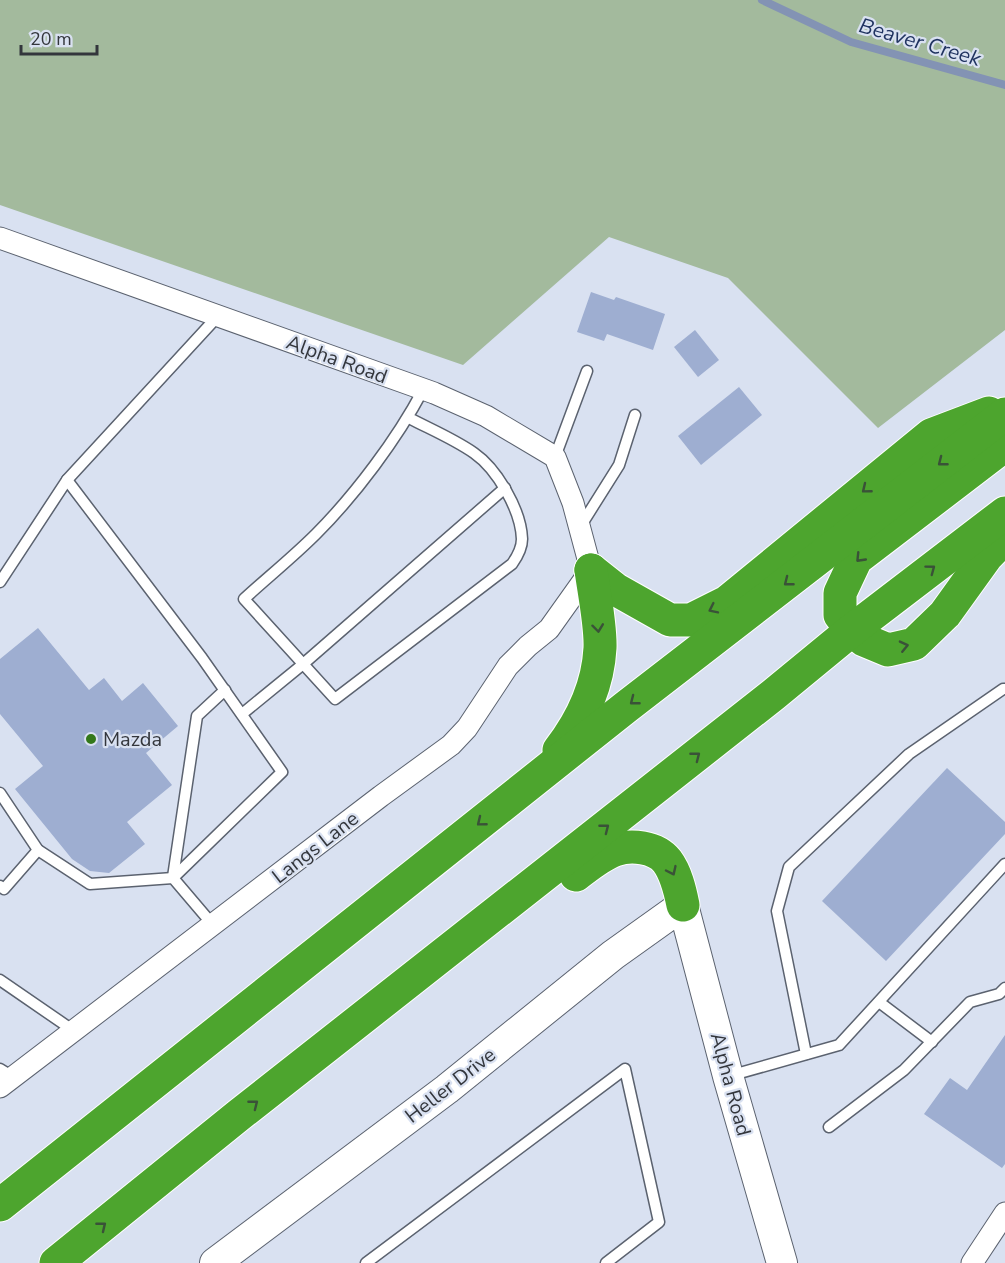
<svg xmlns="http://www.w3.org/2000/svg" width="1005" height="1263" font-family="'Nunito Sans',sans-serif">
<rect width="100%" height="100%" fill="#d9e1f1"/>
<path fill="#a3ba9d" d="M0 0H1005V330L878 428 728 278 609 237 463 365 0 205Z"/>
<g fill="none" stroke-linecap="round" stroke-linejoin="round">
<path stroke="#8393b4" stroke-width="8" d="M762 0 851 42 1005 85"/>
</g>
<g fill="#9eaed1">
<path d="M591 292 614 300 616 297 665 314 653 350 607 334 604 341 577 332Z"/>
<path d="M695 330 719 360 698 377 674 347Z"/>
<path d="M739 387 762 415 701 465 678 436Z"/>
<path d="M38 628 89 690 104 678 122 701 143 683 178 726 146 753 172 785 127 822 145 844 109 873 90 871 72 859 15 789 43 766 0 714V659Z"/>
<path d="M947 768 1005 822V834L886 961 822 901Z"/>
<path d="M1005 1035V1164L1002 1168 924 1114 950 1078 967 1090Z"/>
</g>
<g fill="none" stroke-linecap="round" stroke-linejoin="round">
<g stroke="#5b626f" stroke-width="13">
<g id="lane">
<path d="M409 418C430 429 454 439 474 453 497 469 521 510 522 539 522 549 517 557 512 564L335 699 244 599C268 577 293 557 316 534 355 495 397 439 423 390"/>
<path d="M555 457 587 371"/>
<path d="M67 480 202 658 282 772 173 878"/>
<path d="M580 527 619 465 635 415"/>
<path d="M0 582 67 480 218 316"/>
<path d="M242 714 302 665 505 488"/>
<path d="M0 793 38 850 90 884 173 878 213 925"/>
<path d="M173 877 197 716 225 690"/>
<path d="M0 886 4 889 38 850"/>
<path d="M0 980 74 1031"/>
<path d="M879 1002 932 1042"/>
<path d="M806 1054 777 911 789 867 909 754 1003 689H1005"/>
<path d="M0 1069 13 1077"/>
<path d="M729 1076 839 1045 1005 864"/>
<path d="M829 1127 904 1070 970 1002 999 994 1005 988"/>
<path d="M366 1263 625 1069 659 1222 606 1263"/>
</g>
</g>
<g stroke="#5b626f" stroke-width="23">
<g id="street">
<path d="M0 238 434 393 486 416 555 457 573 503 591 570 549 629 528 646 508 666 467 728 451 745 381 796 0 1087"/>
<path d="M972 1263 1005 1213"/>
</g>
</g>
<g stroke="#5b626f" stroke-width="32">
<path id="secondary" d="M215 1263 447 1089 613 955 683 905 728 1076 782 1263"/>
</g>
<g stroke="#fff" stroke-width="35">
<g id="highway">
<path d="M1005 445 856 559 840 593V615L852 630 864 640 888 650 914 644 945 614 986 557 1005 537"/>
<path d="M591 570 615 589 670 620H691L727 602 931 435 989 413"/>
<path d="M559 750C582 720 598 686 600 648 601 627 594 592 591 570"/>
<path d="M576 875C588 866 601 855 615 850 631 844 656 847 667 861 676 873 680 890 683 905"/>
<path d="M0 1205 626 707 1005 414"/>
<path d="M56 1263 239 1115 773 695 852 630 1005 513"/>
</g>
</g>
<use href="#lane" stroke="#fff" stroke-width="10"/>
<use href="#street" stroke="#fff" stroke-width="21"/>
<use href="#secondary" stroke="#fff" stroke-width="30"/>
<use href="#highway" stroke="#4da52e" stroke-width="33"/>
</g>
<defs><path id="oneway-chevron" d="M-2-3.5L2.5 0L-2 3.5" fill="none" stroke-width="1.6" stroke-linecap="round" stroke-linejoin="round" transform="scale(1.5)"/></defs>
<g stroke="#3a5238">
<use href="#oneway-chevron" transform="translate(942 462) rotate(142)"/>
<use href="#oneway-chevron" transform="translate(866 489) rotate(141)"/>
<use href="#oneway-chevron" transform="translate(860 558) rotate(134)"/>
<use href="#oneway-chevron" transform="translate(931 569) rotate(-37)"/>
<use href="#oneway-chevron" transform="translate(788 582) rotate(142)"/>
<use href="#oneway-chevron" transform="translate(713 609) rotate(154)"/>
<use href="#oneway-chevron" transform="translate(598 628) rotate(83)"/>
<use href="#oneway-chevron" transform="translate(904 646) rotate(-13)"/>
<use href="#oneway-chevron" transform="translate(634 701) rotate(142)"/>
<use href="#oneway-chevron" transform="translate(696 756) rotate(-38)"/>
<use href="#oneway-chevron" transform="translate(481 822) rotate(141)"/>
<use href="#oneway-chevron" transform="translate(605 828) rotate(-38)"/>
<use href="#oneway-chevron" transform="translate(672 871) rotate(65)"/>
<use href="#oneway-chevron" transform="translate(254 1104) rotate(-38)"/>
<use href="#oneway-chevron" transform="translate(102 1226) rotate(-39)"/>
</g>
<circle fill="#33781a" stroke="#d9e1f1" stroke-width="2" cx="91" cy="739" r="6"/>
<g text-anchor="middle" stroke-width="4.5" stroke-linejoin="round" paint-order="stroke">
<g font-size="20" fill="#33363c" stroke="#d9e1f1">
<text transform="translate(337 359) rotate(20)" y="7">Alpha Road</text>
<text transform="translate(315 847) rotate(-38)" y="7">Langs Lane</text>
<text transform="translate(731 1084) rotate(75)" y="7">Alpha Road</text>
<text transform="translate(450 1085) rotate(-38)" y="7">Heller Drive</text>
</g>
<g font-size="20" fill="#33363c" stroke="#d9e1f1" text-anchor="start">
<text x="103" y="746">Mazda</text>
</g>
<g font-size="21" font-style="italic" fill="#213461" stroke="#d9e1f1">
<text transform="translate(920 42) rotate(16)" y="7">Beaver Creek</text>
</g>
</g>
<path d="M21 45v9h76v-9" fill="none" stroke="#33363c" stroke-width="3"/>
<text x="30" y="45" font-size="18" fill="#33363c" stroke="#d9e1f1" stroke-width="4.5" paint-order="stroke">20 m</text>
</svg>
